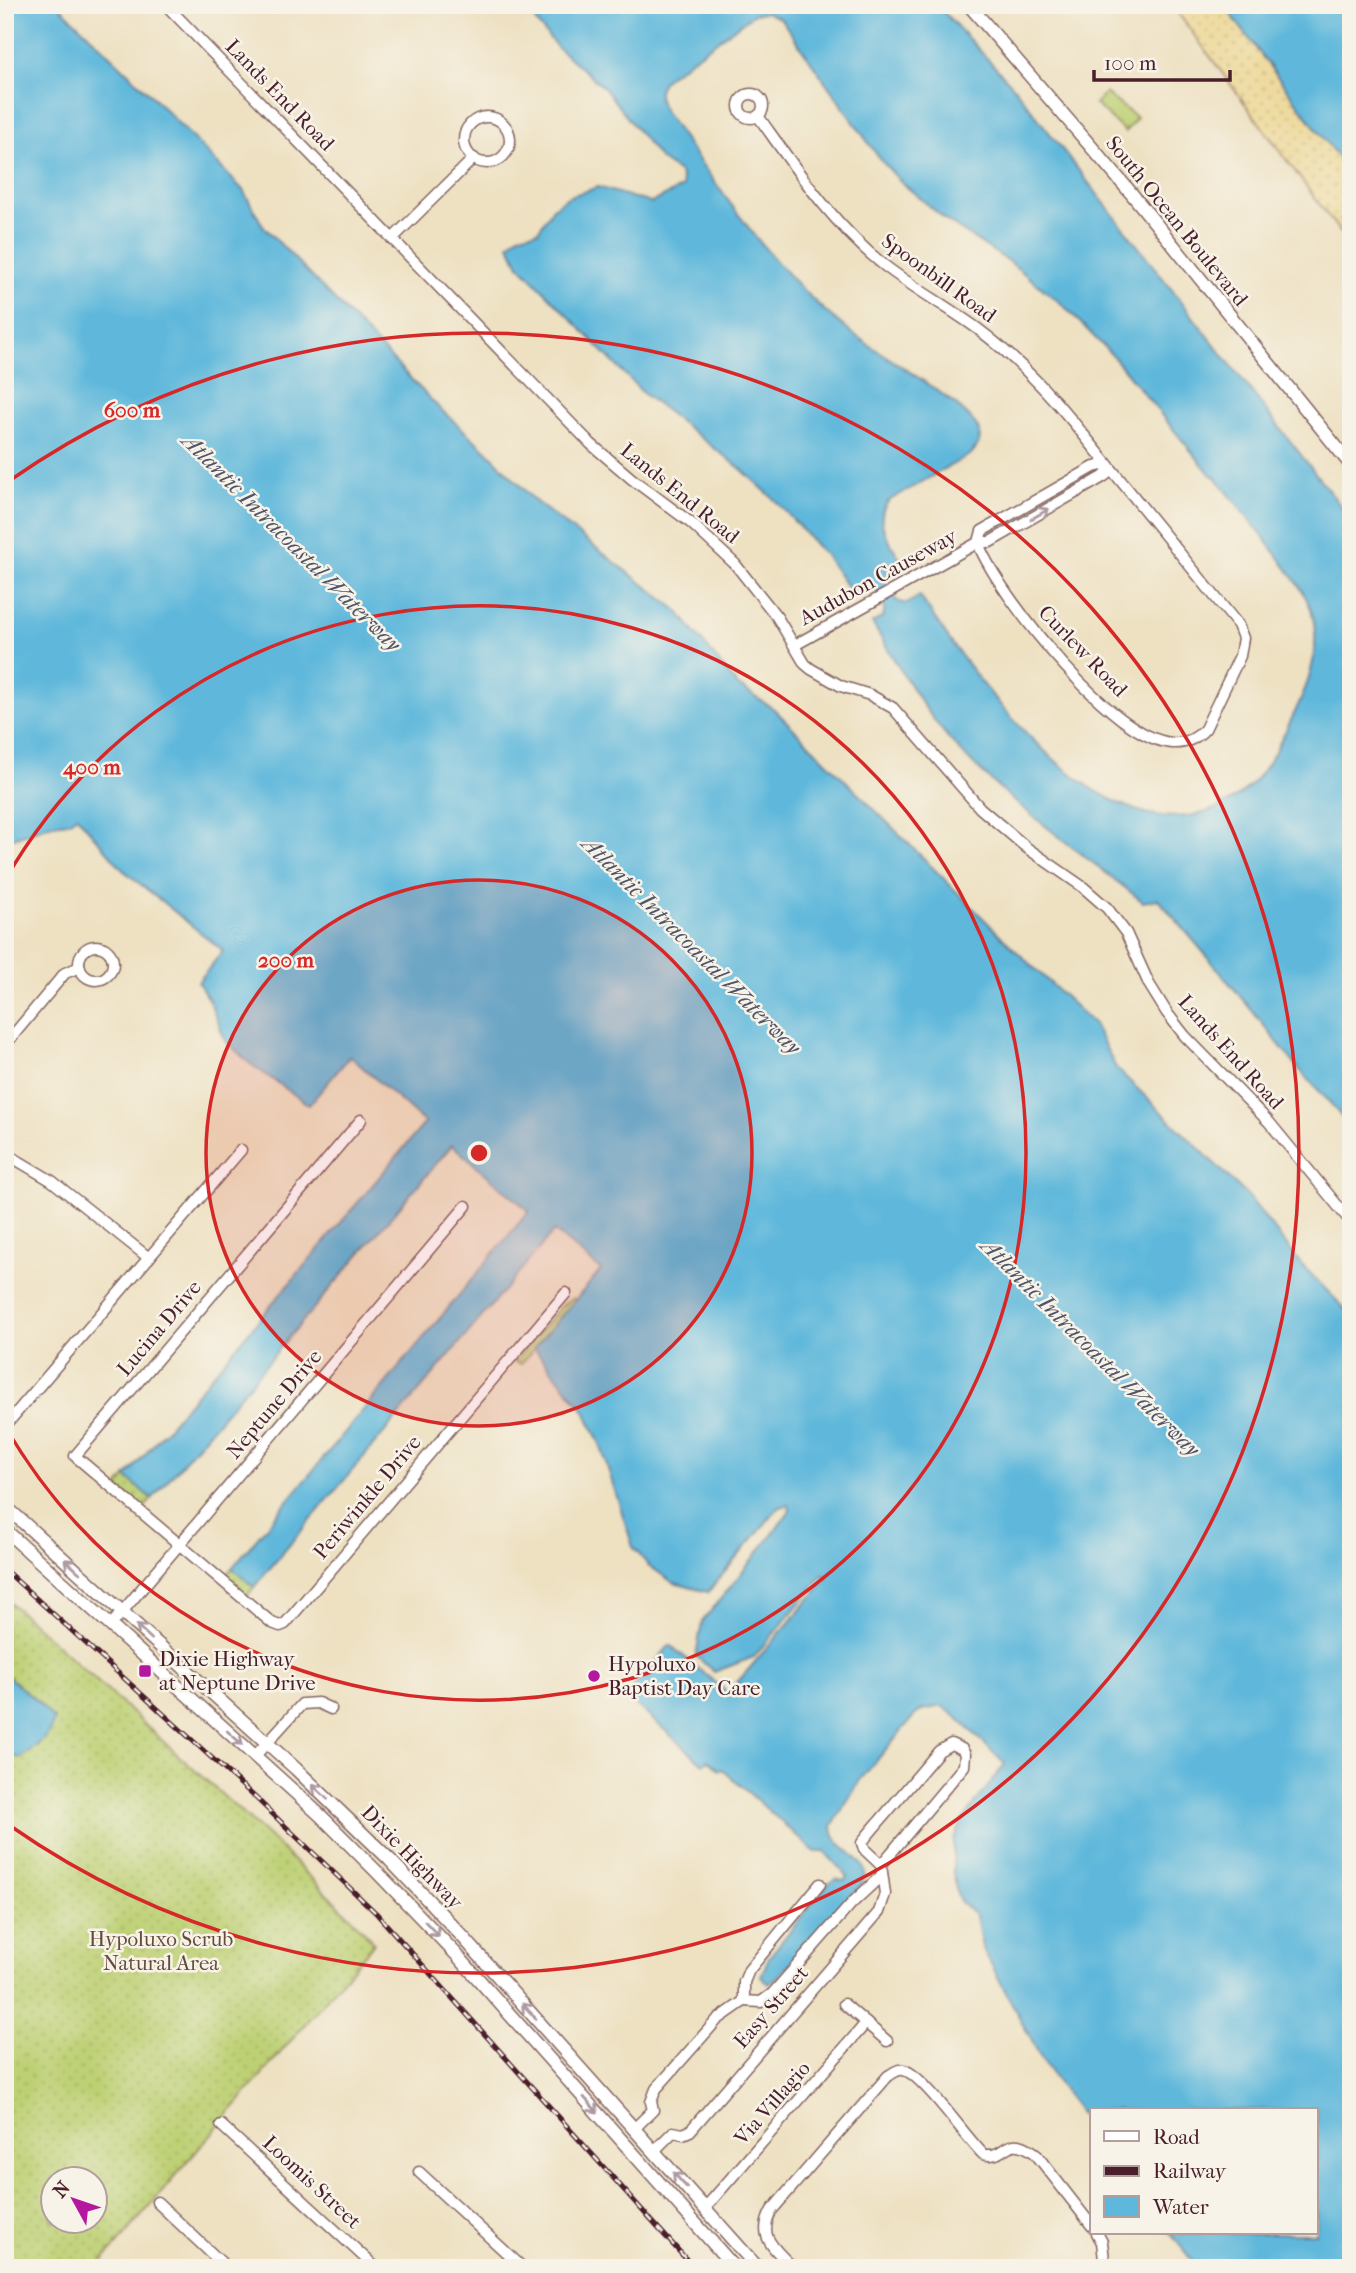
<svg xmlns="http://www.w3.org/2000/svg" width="1356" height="2273" font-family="'IM FELL French Canon',serif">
<defs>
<pattern id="grass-dots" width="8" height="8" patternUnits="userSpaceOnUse" patternTransform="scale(1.75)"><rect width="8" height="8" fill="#bdd073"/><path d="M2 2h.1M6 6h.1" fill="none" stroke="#a4b264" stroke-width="1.8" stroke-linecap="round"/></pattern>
<pattern id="sand-dots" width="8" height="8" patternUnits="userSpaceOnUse" patternTransform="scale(1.75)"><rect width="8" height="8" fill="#eeda9e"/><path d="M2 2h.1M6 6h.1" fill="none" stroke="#cebb88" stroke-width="1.8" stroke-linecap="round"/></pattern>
</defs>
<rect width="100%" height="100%" fill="#f7f3e8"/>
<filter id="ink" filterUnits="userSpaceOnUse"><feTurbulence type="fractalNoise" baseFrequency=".0143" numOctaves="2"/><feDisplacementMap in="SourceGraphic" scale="14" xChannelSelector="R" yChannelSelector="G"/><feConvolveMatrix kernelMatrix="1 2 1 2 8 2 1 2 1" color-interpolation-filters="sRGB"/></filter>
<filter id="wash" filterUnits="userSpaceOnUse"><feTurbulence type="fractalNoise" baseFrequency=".00686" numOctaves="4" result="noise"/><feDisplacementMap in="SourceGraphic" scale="28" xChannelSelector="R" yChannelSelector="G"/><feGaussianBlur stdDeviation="1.57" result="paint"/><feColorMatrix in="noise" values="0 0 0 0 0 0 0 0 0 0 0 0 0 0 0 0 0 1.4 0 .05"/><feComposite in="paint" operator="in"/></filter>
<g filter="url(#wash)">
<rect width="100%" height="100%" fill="#eee1c2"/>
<g fill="url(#grass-dots)" stroke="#84784f" stroke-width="2" fill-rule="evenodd">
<path d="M573 1298 575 1300 521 1364 514 1362 562 1305Z"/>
<path d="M126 1477 152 1499 143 1509 118 1487Z"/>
<path d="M232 1568 254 1587 247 1596 224 1578Z"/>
<path d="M5 1598 274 1842 353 1919 374 1943 97 2268H5ZM52 2178H94V2220H52Z"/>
</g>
<path fill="url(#sand-dots)" stroke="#9c7c64" stroke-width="2" d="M1172 5H1224L1351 175V247Z"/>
<path fill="#bdd073" stroke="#84784f" stroke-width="2" d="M1105 93 1137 118 1125 132 1095 104Z"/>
<g fill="#5eb8db" stroke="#546c83" stroke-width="2" fill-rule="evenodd">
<path d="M5 5H58L148 92 243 190 263 226 439 408 488 452 536 502 676 609 737 685 774 709 1012 947 1094 1024 1116 1068 1248 1196 1301 1264 1351 1315V2268H1198L1170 2233H1316V2110H1092V2130L1042 2060 982 1947 976 1916 960 1901 957 1893 953 1871 954 1839 961 1822 1005 1764 960 1720 942 1706 922 1710 913 1717 860 1780 832 1826C832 1852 878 1857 861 1885L780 1975 769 1984 761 1976 769 1957 826 1886 835 1879 844 1881 848 1877 825 1852H815L722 1769 720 1770 708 1760 703 1764 626 1696 670 1645 728 1693 827 1579 824 1574 754 1657 714 1672 696 1656 702 1622 769 1539 790 1510 788 1505 779 1507 708 1592 674 1583 648 1565 633 1547 600 1444 585 1411 534 1348 601 1270 554 1231 254 1587 232 1568 529 1211 452 1145 152 1499 126 1477 425 1123 350 1056 309 1105 249 1063 225 1040 210 1002 198 982 223 951 123 870 77 816 68 822 52 824 5 841Z"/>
<path d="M522 5H937L1012 85 1351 519V1131C1333 1101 1310 1084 1289 1057 1246 1002 1204 952 1158 899L1143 902C1080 851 1008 803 953 743 922 709 896 662 872 623L883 617 885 609 873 587 864 584 850 591 825 555 775 500 740 468 644 394 519 265 509 244 519 235 538 231 553 208 568 197 598 187 651 203 683 187 680 173 660 159 604 88 557 47ZM766 12 781 19 880 159 901 182 947 221 1011 263 1063 305 1112 355 1211 475 1215 477C1237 504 1260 532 1281 560 1292 576 1305 591 1311 610 1325 657 1302 699 1281 740 1264 775 1242 802 1203 813 1092 844 971 675 920 596L906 604 897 601 885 580 887 571 902 562C891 543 870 519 890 500L971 454C977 447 982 440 979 431 972 408 889 359 866 343 783 286 729 202 671 121 660 106 652 94 666 78L754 14Z"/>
<path d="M1224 5H1351V175Z"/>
<path d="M5 1674 38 1702 54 1719C50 1737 35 1748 20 1758L9 1755 5 1751Z"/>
</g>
</g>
<g filter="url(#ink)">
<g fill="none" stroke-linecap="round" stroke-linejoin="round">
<g stroke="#836360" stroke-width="13">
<g id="minor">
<path d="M166 5 591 444 632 479 691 523 735 564 777 617 805 664 811 669 841 686 870 695 893 708 980 808 1027 848 1083 887 1107 908 1126 933 1149 984 1167 1013 1185 1036 1269 1122 1351 1222"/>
<circle cx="751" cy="106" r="12"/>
<path d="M758 116C796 169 833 225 885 266 915 289 948 307 978 329 1014 356 1045 388 1074 423L1238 625 1243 638 1240 656 1205 729C1197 738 1185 744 1172 743 1113 739 1005 602 981 550L979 542 982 531 1094 467 1107 464"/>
<circle cx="487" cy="140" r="23"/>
<path d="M392 239 474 158"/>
<path d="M795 645 979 542H990L1103 477 1107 474V464"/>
<circle cx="96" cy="963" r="17"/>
<path d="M5 1045 65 973 80 967"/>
<path d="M361 1120 75 1456 272 1623 280 1626 285 1624 566 1293"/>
<path d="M5 1153 52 1181 149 1258"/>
<path d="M5 1426 241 1150"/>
<path d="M111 1625 466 1206"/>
<path d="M951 1744 962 1749 965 1754 964 1766 881 1865 864 1849 862 1843 866 1837 939 1751Z"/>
<path d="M255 1756 302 1704 318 1703 331 1709"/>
<path d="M744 2001 761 2002 772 1994 852 1903 882 1875"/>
<path d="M844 2004 887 2041"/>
<path d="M221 2125 376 2268"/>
<path d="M634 2129 653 2110 651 2102 656 2089 717 2020 744 2001V1982L749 1970 820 1884"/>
<path d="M654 2151 673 2132 683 2134 690 2131 879 1912 885 1894 881 1865"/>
<path d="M419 2172 523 2268"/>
<path d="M157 2202 227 2268"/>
<path d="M705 2208 866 2023"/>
<path d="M1097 2233 1102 2242 1105 2268"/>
<path d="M793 2268C775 2248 756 2238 772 2210L888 2076C893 2073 898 2069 903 2070 921 2072 967 2139 983 2154 1006 2161 1005 2131 1035 2153L1092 2226"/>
</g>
</g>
<g stroke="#836360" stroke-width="15">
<g id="major">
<path d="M969 5 1131 193 1351 465"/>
<path d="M5 1506 296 1769 389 1859 463 1937 758 2268"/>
<path d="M5 1530 320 1815 377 1872 456 1954 735 2268"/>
</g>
</g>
<use href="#minor" stroke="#fff" stroke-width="10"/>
<use href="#major" stroke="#fff" stroke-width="12"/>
<g stroke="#4a1f2b" stroke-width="5">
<path id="rail" d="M5 1570 258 1800 376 1913 694 2268"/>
</g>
<use href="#rail" stroke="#f7f3e8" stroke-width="2.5" stroke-dasharray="8" stroke-linecap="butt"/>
</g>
<defs><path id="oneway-shaft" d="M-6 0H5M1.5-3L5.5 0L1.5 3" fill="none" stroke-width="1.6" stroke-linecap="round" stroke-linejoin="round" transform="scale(1.75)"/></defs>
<g stroke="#ae9aa0">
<use href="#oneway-shaft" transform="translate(1040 514) rotate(-30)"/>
<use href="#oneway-shaft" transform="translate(72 1566) rotate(-138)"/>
<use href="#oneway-shaft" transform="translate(144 1632) rotate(-137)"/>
<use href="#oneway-shaft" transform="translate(235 1738) rotate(42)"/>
<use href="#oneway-shaft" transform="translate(320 1792) rotate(-137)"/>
<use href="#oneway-shaft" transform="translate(432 1929) rotate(47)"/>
<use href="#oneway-shaft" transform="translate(529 2011) rotate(-132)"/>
<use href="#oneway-shaft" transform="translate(591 2105) rotate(48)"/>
<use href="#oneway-shaft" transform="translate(680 2180) rotate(-132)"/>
</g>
</g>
<circle cx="479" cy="1153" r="273" fill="#d62828" fill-opacity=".12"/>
<g fill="none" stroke="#d62828" stroke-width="3.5">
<circle cx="479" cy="1153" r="273"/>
<path d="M5 880A547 547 0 1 1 5 1426"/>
<path d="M9 481A820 820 0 1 1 9 1825"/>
</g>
<g fill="#b5179e" stroke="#f7f3e8" stroke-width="2.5">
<rect x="138" y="1664" width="14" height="14" rx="3.5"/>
<circle cx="594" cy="1676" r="7"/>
</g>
<g text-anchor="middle" stroke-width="5" stroke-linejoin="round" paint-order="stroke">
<g font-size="21" fill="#4a1f2b" stroke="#f7f3e8">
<text transform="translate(280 95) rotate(46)" y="7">Lands End Road</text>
<text transform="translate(1177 221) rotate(51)" y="7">South Ocean Boulevard</text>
<text transform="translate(939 278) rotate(36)" y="7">Spoonbill Road</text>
<text transform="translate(680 493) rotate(39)" y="7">Lands End Road</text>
<text transform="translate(878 577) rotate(-29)" y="7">Audubon Causeway</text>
<text transform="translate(1083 651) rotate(46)" y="7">Curlew Road</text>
<text transform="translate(1231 1052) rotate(48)" y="7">Lands End Road</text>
<text transform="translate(159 1328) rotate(-50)" y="7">Lucina Drive</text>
<text transform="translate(274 1404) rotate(-50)" y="7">Neptune Drive</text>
<text transform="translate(367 1497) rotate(-50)" y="7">Periwinkle Drive</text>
<text transform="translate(412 1857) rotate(46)" y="7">Dixie Highway</text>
<text transform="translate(771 2007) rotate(-49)" y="7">Easy Street</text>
<text transform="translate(772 2103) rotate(-49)" y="7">Via Villagio</text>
<text transform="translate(312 2182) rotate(43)" y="7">Loomis Street</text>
</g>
<g font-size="21" fill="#4a1f2b" stroke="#f7f3e8" text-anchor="start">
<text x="159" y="1666">Dixie Highway<tspan x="159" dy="24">at Neptune Drive</tspan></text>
<text x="608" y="1671">Hypoluxo<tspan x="608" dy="24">Baptist Day Care</tspan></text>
</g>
<g font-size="21" fill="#674b3d" stroke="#f7f3e8">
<text x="161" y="1946">Hypoluxo Scrub<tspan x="161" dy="24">Natural Area</tspan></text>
</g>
<g font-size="23" font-style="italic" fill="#515569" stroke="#f7f3e8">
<text transform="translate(292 542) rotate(45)" y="8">Atlantic Intracoastal Waterway</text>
<text transform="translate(692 945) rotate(45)" y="8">Atlantic Intracoastal Waterway</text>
<text transform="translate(1091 1347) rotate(45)" y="8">Atlantic Intracoastal Waterway</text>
</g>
</g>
<circle cx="479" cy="1153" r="10" fill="#d62828" stroke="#f7f3e8" stroke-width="3.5"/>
<g font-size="21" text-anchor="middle" font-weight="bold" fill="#d62828" stroke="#f7f3e8" stroke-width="5" stroke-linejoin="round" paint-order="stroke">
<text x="132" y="417">600 m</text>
<text x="92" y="774">400 m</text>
<text x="286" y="967">200 m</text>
</g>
<rect width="1356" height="2273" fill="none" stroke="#f7f3e8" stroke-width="28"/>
<rect x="1090" y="2108" width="228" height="126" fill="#f7f3e8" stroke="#b29e9c" stroke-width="2"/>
<rect x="1104" y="2131" width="35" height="10" fill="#ffffff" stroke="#b29e9c" stroke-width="2"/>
<text x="1153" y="2144" font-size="21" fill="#4a1f2b">Road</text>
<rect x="1104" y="2166" width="35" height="10" fill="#4a1f2b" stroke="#b29e9c" stroke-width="2"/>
<text x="1153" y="2178" font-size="21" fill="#4a1f2b">Railway</text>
<rect x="1104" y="2196" width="35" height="21" fill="#5eb8db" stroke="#b29e9c" stroke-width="2"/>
<text x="1153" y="2214" font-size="21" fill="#4a1f2b">Water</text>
<g transform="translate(74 2200) rotate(310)"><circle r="33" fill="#f7f3e8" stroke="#b29e9c" stroke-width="2"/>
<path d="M0-5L12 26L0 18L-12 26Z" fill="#b5179e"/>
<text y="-10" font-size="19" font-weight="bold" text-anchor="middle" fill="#4a1f2b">N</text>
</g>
<path d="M1094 70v10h136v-10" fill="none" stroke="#4a1f2b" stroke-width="3.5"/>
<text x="1104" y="70" font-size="21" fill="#4a1f2b" stroke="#f7f3e8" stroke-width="5" paint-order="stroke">100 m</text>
</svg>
